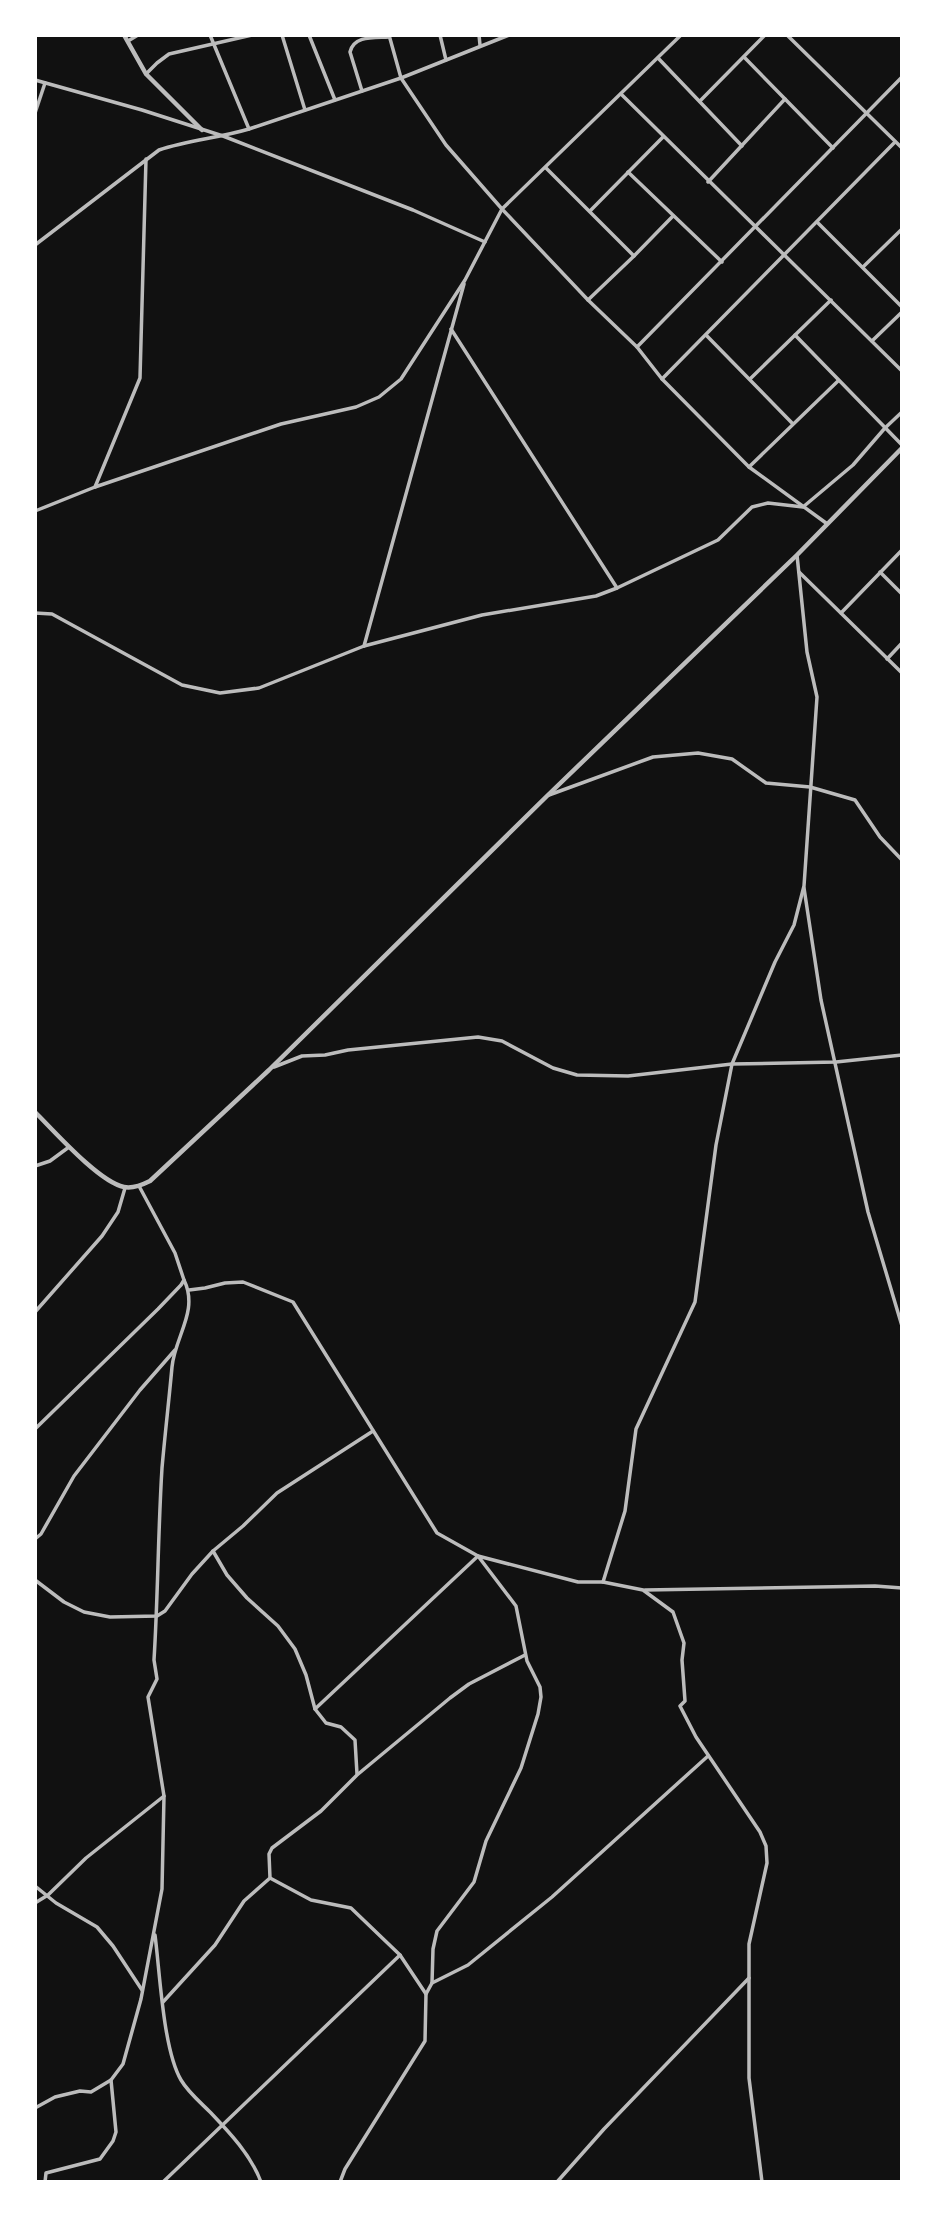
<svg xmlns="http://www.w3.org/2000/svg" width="937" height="2217" font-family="'Roboto Condensed',sans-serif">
<rect width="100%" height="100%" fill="#111"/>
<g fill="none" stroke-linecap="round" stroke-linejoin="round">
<g stroke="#bcbcbc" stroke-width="3.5">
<path d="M210 35 249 129"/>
<path d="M282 35 305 110"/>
<path d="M309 35 335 100"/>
<path d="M440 35 446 60"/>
<path d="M479 35 480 45"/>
<path d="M681 35 502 209 588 300 637 347 662 379 749 467 826 523"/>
<path d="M787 35 902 148"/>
<path d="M128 41 138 35"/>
<path d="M744 57 833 148"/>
<path d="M658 58 742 146"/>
<path d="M146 74 157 63 169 54 252 35"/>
<path d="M35 80 142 110 223 136 413 210 485 242"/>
<path d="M362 91 350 52C354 35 375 38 389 37"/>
<path d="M621 94 902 371"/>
<path d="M700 101 765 35"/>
<path d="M35 113 45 83"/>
<path d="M546 168 634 256"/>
<path d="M628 172 722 262"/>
<path d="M708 182 785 99"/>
<path d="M590 211 663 137"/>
<path d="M817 222 902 307"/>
<path d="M35 245 159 150C188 140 219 138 249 129L401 78 509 35"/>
<path d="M863 267 902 229"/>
<path d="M588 300 634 256 673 216"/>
<path d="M451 329 617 588"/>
<path d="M706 335 792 423"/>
<path d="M795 335 902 445"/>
<path d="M872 341 902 312"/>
<path d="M637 347 902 77"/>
<path d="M662 379 895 142"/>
<path d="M750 379 831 300"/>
<path d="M749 467 838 381"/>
<path d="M95 487 140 378 146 159"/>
<path d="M35 511 95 487 281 424 356 407 379 397 401 379 465 280 502 209 446 145 401 78 389 35"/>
<path d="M799 572 902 673"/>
<path d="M880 572 902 594"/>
<path d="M35 613 52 614 182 685 220 693 259 688 364 646 482 615 596 596 617 588 718 540 752 507 768 503 803 507 853 465 885 428 902 412"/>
<path d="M841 613 902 550"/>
<path d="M364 646 464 284"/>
<path d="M887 659 902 643"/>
<path d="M549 795 653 757 698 753 732 759 766 783 810 787 855 800 880 837 902 860"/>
<path d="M804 888 821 1000 868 1212 902 1326"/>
<path d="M274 1067 302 1056 325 1055 348 1050 478 1037 502 1041 553 1068 577 1075 628 1076 732 1064 836 1062 902 1055"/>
<path d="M35 1166 50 1161 69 1147"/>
<path d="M189 1290 205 1288 225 1283 243 1282 293 1302 437 1533 478 1556 516 1606 527 1661 540 1687 541 1697 538 1714 521 1768 486 1841 474 1882 437 1931 433 1949 432 1983 426 1994 425 2041 345 2169 340 2182"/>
<path d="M35 1312 102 1236 118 1212 125 1188"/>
<path d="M35 1429 158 1309 181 1285 184 1280 175 1253 139 1186"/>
<path d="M35 1539 41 1534 74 1476 140 1390 175 1350"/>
<path d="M213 1551 227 1575 247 1598 278 1626 295 1649 306 1675 315 1709 326 1723 341 1727 355 1740 357 1774"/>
<path d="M35 1580 64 1602 84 1612 110 1617 157 1616 165 1611 192 1574 213 1551 243 1526 277 1493 373 1431"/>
<path d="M603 1582 625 1511 636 1429 695 1302 716 1145 732 1064 775 962 794 925 804 886 817 697 807 652 797 555"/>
<path d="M645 1590 875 1586 902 1588"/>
<path d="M315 1709 478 1556 578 1582H603L643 1590 673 1612 684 1643 682 1660 685 1701 680 1706 696 1737 760 1832 766 1846 767 1863 749 1944V2078L762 2182"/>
<path d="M270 1878 311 1900 351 1908 400 1955 426 1994"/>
<path d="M35 1886 56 1903 97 1927 113 1946 142 1990"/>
<path d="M35 1903 48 1895 86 1858 164 1796"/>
<path d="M155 1935C160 1973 163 2049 181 2080 188 2092 200 2102 210 2112 229 2132 251 2155 261 2182"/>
<path d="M432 1983 468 1965 552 1897 708 1756"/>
<path d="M163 2002 215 1945 244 1901 270 1878 269 1854 272 1848 321 1811 357 1775 450 1698 469 1684 525 1655"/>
<path d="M35 2108 55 2097 80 2091 91 2092 111 2080 123 2064 141 1999 162 1889 164 1796 148 1697 157 1679 154 1660C158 1596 158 1532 162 1468 165 1434 169 1400 172 1367 175 1336 199 1311 184 1280"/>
<path d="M45 2182 46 2173 100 2159 113 2141 116 2132 111 2080"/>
<path d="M163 2182 400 1955"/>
<path d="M557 2182 604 2129 749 1978"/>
</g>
<g stroke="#bcbcbc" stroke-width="4.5">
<path d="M124 35 146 74 202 130"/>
<path d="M35 1112C54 1131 99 1182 124 1187 133 1189 142 1185 150 1181L269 1070 547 796 797 555 902 448"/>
</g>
</g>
<rect width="937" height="2217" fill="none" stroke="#ffffff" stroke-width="74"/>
</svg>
